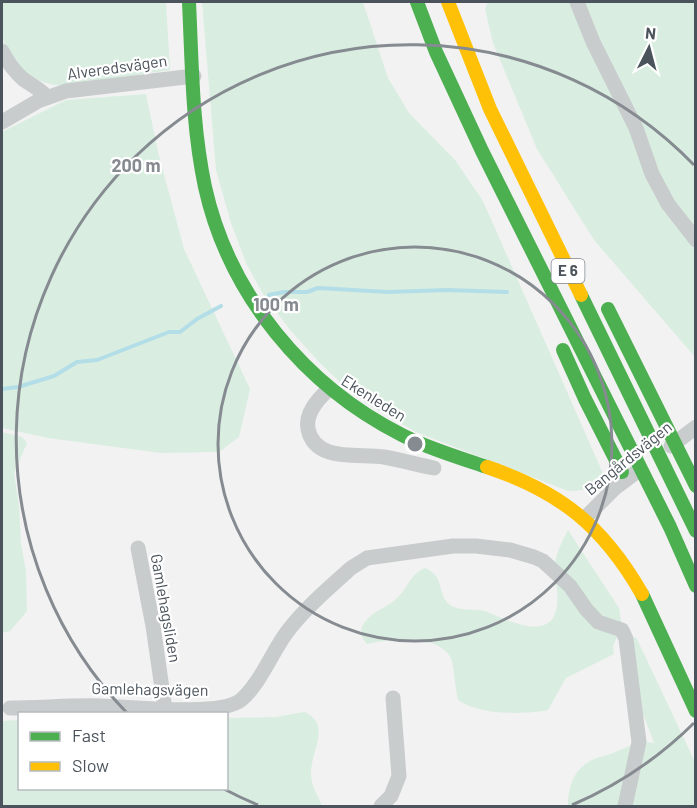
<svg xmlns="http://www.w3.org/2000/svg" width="697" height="808" font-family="Barlow,sans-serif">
<rect width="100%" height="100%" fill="#f2f2f2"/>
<g fill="#d9eee1">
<path d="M2 2H166L170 70 65 86C35 85 8 66 2 34 0 24 2 12 2 2Z"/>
<path d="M202 2H363L388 78 409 113 455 160 483 201 605 478C593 488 584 491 568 491L416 432 367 404 341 383 320 363 290 330 263 294 246 263 231 223 216 170Z"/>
<path d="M488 2H695V357L594 240 537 149 493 43 485 9Z"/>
<path d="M146 94 158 152 184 249 250 389 239 437 219 452 161 453 48 438 2 428V132L66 100Z"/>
<path d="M2 432 22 437 27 443 14 473 19 505 21 544 26 571 27 611 10 631 2 633Z"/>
<path d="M568 530 619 608 622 627 613 646 614 654 566 678 548 710C523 715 479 715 458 700 456 692 453 661 451 658 437 633 390 639 367 644 361 638 359 630 364 623 372 611 387 608 397 598 409 587 409 575 425 568 446 577 436 592 449 604 458 612 474 608 485 611 501 617 544 641 555 614 561 599 554 580 555 564 556 552 563 540 568 530Z"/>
<path d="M636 637 695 762V806H568C568 789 573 770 590 761 597 757 605 756 613 753 627 747 638 741 654 743L640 706 631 639Z"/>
<path d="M304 712C333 724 310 751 311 775 312 788 318 795 322 806H2V721L19 720 20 788H226L227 718 276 717Z"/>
</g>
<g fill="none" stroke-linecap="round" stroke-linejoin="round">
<g stroke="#b3dde7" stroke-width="4">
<path d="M269 295 284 292H307L318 288 388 292 447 290 507 292"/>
<path d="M2 389 18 387 54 376 77 362 97 360 169 332H180L197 319 221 306"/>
</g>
<g stroke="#c9cccd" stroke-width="15">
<path d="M577 2 593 42 636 128 652 174 668 204 696 240"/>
<path d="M2 51C7 61 14 71 23 79 31 85 40 89 47 97"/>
<path d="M2 122 38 101 66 91 194 76"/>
<path d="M329 389C318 399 305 413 308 429 315 463 359 453 384 457 401 460 418 465 434 468"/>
<path d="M671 446 696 427"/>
<path d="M584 519 615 488 635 473"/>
<path d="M138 548 153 626 165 709"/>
<path d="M10 708C41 708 71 705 101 706 131 707 220 717 241 700 260 684 272 652 287 632 305 608 329 588 351 568L367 558 453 546H476L510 550 534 557 543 561 570 586 586 609 598 622 622 630 626 639 639 742 625 806"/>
<path d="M381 806 391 796 399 776 393 698"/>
</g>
<g stroke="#4caf50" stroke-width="14">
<path d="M189 2C192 64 192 126 205 187 229 295 305 386 402 435 429 449 458 457 487 467"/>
<path d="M417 2 436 52 482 151 670 527 696 586"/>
<path d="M581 295 696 531"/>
<path d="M608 309 696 486"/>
<path d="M563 350 585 399 622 472"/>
<path d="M642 594 696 711"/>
</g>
<g stroke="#ffc107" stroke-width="14">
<path d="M448 2 490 109 581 295"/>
<path d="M487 467C561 492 603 526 642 594"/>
</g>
</g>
<g fill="none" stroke="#858b90" stroke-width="3">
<circle cx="415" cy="444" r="197"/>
<path d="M694 723A394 394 0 0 1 572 805M258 805A394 394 0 0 1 224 789M127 713A394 394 0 0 1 694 165"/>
</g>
<g text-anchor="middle" stroke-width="4.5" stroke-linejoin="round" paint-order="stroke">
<rect fill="#fff" stroke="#81878d" stroke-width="1.5" x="551.5" y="259" width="33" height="24" rx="4.5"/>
<g font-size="15" font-weight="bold" fill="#4b545c">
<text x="568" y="276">E 6</text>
</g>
<g font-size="16" fill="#4b545c" stroke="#fff">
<text transform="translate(117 67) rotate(-8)" y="6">Alveredsvägen</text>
<text transform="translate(374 398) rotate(32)" y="6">Ekenleden</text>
<text transform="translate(628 458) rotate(-39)" y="6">Bangårdsvägen</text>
<text transform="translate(166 608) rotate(80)" y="6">Gamlehagsliden</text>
<text transform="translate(150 689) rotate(1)" y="6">Gamlehagsvägen</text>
</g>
</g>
<circle cx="415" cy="444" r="9" fill="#858b90" stroke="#fff" stroke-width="3"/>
<g font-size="18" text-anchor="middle" font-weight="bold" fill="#858b90" stroke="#fff" stroke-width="4.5" stroke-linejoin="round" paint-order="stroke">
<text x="136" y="172">200 m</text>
<text x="276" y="311">100 m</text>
</g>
<rect width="697" height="808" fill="none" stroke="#4b545c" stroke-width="6"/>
<rect x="18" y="712" width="210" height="78" fill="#ffffff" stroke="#b7bbbe" stroke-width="1.5"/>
<rect x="30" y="732" width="30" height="9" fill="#4caf50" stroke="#b7bbbe" stroke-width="1.5"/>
<text x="72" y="742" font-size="18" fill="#4b545c">Fast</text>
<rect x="30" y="762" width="30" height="9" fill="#ffc107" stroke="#b7bbbe" stroke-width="1.5"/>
<text x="72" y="772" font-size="18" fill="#4b545c">Slow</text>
<g transform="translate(649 48) rotate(6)" stroke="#ffffff" stroke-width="4.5" paint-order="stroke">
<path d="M0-4.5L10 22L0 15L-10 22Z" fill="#4b545c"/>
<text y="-9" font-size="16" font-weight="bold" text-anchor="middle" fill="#4b545c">N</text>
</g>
</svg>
